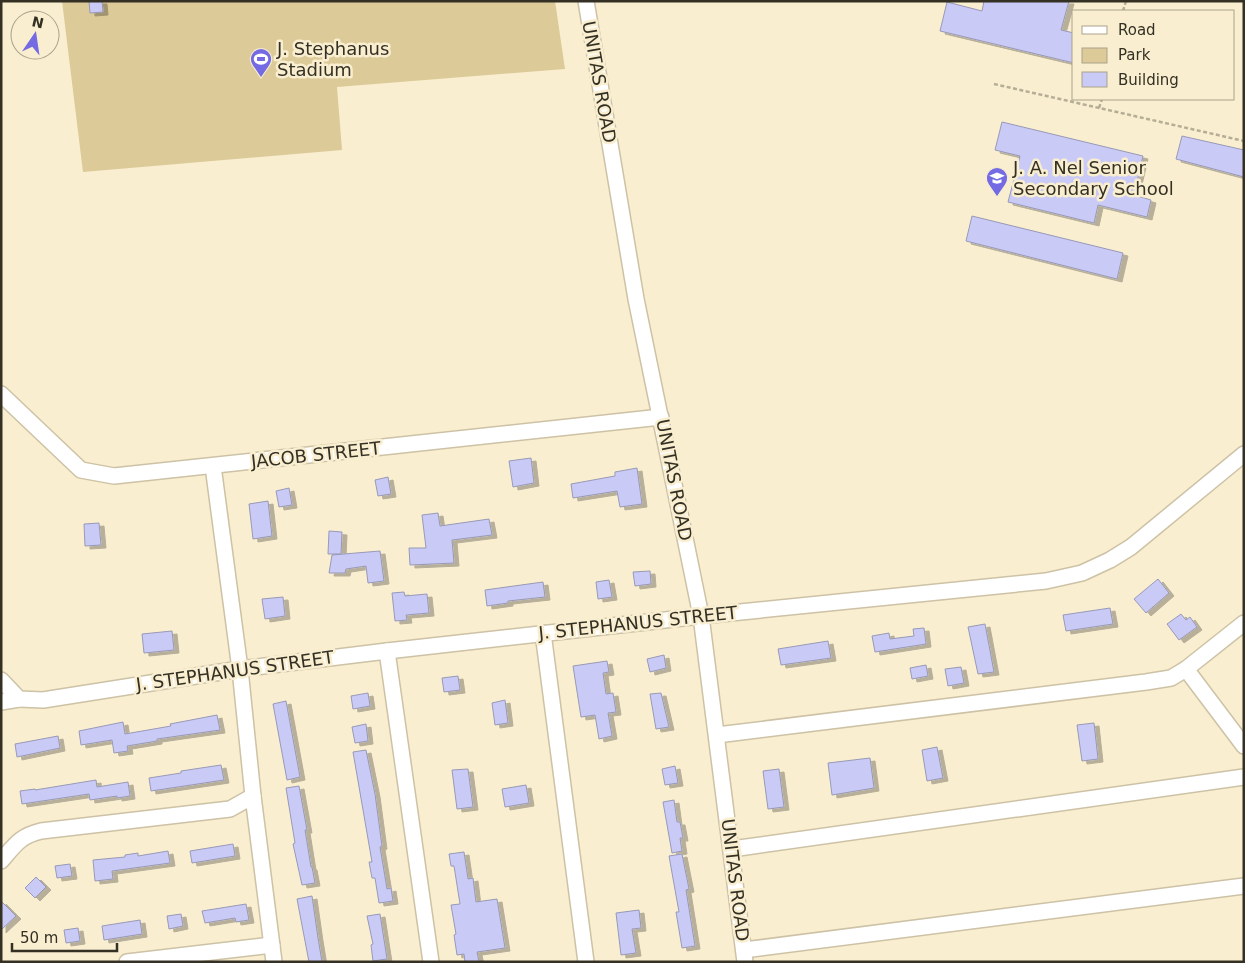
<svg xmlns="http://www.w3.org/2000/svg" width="1245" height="963" font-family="'DejaVu Sans',sans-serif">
<defs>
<filter id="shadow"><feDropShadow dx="5" dy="3" stdDeviation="0" flood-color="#0004"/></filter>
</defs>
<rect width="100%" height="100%" fill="#f9eed0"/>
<path fill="#dcca98" d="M62 1H555L565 69 337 87 342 150 83 172Z"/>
<g fill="#c9caf6" stroke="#9899b6" filter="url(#shadow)">
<path d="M89 1H102L103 12 90 13Z"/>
<path d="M984 1H1069L1061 30 1074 33V63L940 31 947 2 982 11Z"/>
<path d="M1002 122 1143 156 1134 195 1151 200 1147 217 1098 205 1094 223 1008 202 1020 156 995 150Z"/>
<path d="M1182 136 1244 150V177L1176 159Z"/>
<path d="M972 216 1123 253 1117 279 966 241Z"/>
<path d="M531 458 534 483 513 487 509 461Z"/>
<path d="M637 468 642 504 620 507 617 491 573 498 571 484 615 476V472Z"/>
<path d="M388 477 391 494 378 496 375 480Z"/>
<path d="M289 488 292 505 279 507 276 491Z"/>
<path d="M268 501 272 536 253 539 249 504Z"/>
<path d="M438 513 440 526 489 519 492 535 452 540 454 563 410 565 409 548H426L422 515Z"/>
<path d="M99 523 101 545 85 546 84 524Z"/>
<path d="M329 531 342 532 341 554H328Z"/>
<path d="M380 551 384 581 368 583 366 566 346 569 345 573H329L332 555Z"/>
<path d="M650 571 651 584 635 586 633 572Z"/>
<path d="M1158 579 1169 593 1146 613 1134 599Z"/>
<path d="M609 580 612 597 598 599 596 582Z"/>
<path d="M543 582 545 597 508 601V603L487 606 485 590Z"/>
<path d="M404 592 405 596 427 594 429 613 406 615 407 620 395 621 392 593Z"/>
<path d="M283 597 285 616 265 619 262 599Z"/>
<path d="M1110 608 1113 624 1066 631 1063 615Z"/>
<path d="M1181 614 1186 620 1190 617 1197 627 1179 640 1167 624Z"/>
<path d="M985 624 994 672 978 674 968 627Z"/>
<path d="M924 628 926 644 875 652 872 636 889 633 890 639 914 636 913 629Z"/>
<path d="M172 631 174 650 144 653 142 634Z"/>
<path d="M828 641 831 658 781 665 778 649Z"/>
<path d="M664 655 666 668 650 672 647 659Z"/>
<path d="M607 661 609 672 603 673 606 694 613 693 616 712 608 713 612 736 599 739 595 715 581 717 573 666Z"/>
<path d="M926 665 928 676 912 679 910 668Z"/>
<path d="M961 667 964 683 948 686 945 669Z"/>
<path d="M458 676 460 690 444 692 442 678Z"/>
<path d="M368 693 370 706 353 709 351 696Z"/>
<path d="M661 693 669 727 656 729 650 694Z"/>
<path d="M505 700 508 723 495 725 492 703Z"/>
<path d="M286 701 300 777 287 780 273 704Z"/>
<path d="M217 715 220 730 157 739V741L127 746 128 751 114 753 112 740 81 745 79 731 123 722 125 734 171 726 170 724Z"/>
<path d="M1094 723 1098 759 1082 761 1077 725Z"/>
<path d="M366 724 368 741 355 743 352 727Z"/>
<path d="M58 736 60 748 17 757 15 744Z"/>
<path d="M937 747 943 778 927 781 922 750Z"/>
<path d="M366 750 375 794 382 846 380 847 387 889 391 888 393 901 379 903 375 878H372L369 862H372L353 752Z"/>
<path d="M870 758 874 788 832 795 828 763Z"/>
<path d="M221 765 224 780 151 791 149 778 181 773V771Z"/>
<path d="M675 766 678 783 665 785 662 769Z"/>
<path d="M468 769 473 807 457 809 452 770Z"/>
<path d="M779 769 784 807 768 809 763 771Z"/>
<path d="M96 780 97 787 128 782 130 796 117 798V796L90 800 89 794 22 804 20 791 35 789V790Z"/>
<path d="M526 785 529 803 505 807 502 789Z"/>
<path d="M299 786 307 830H305L311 867H312L315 883 302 885 293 844 295 843 286 788Z"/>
<path d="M674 800 677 822H680L683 838H680L682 851 672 853 663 802Z"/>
<path d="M233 844 235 856 192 863 190 851Z"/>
<path d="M168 851 170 863 112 871 113 879 95 881 93 860 125 857V855L138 853V856Z"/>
<path d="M464 852 468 879 473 878 476 902 497 899 505 948 477 952 479 962H465L464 954 457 955 454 935 456 934 451 905 460 904 454 866H451L449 854Z"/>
<path d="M682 854 689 889 686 890 695 946 682 948 676 912H679L669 856Z"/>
<path d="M70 864 72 876 57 878 55 866Z"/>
<path d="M36 877 46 887 35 898 25 888Z"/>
<path d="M312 896 318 938 322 962H309L297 899Z"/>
<path d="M1 901 16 916 1 930Z"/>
<path d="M246 904 249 920 236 922 235 918 205 923 202 911Z"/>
<path d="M639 910 641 928 632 929 636 953 621 955 616 913Z"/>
<path d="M181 914 183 926 169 929 167 916Z"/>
<path d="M380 914 387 959 373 961 371 945 373 944 367 916Z"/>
<path d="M140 920 142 934 104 940 102 926Z"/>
<path d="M78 928 80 941 66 943 64 930Z"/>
</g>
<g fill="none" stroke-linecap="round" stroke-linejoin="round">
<g stroke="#cdc2a5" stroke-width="18">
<g id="minor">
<path d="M586 1 636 299 701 616 745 962"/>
<path d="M1 394 81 470 114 476 661 417"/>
<path d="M213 466 240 669 253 796 274 962"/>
<path d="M543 633 586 962"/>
<path d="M387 651 431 962"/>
<path d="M1186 669 1244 746"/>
<path d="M1 680 19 699 43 700 240 669 387 651 701 616 1046 581 1082 573 1110 560 1131 547 1244 454"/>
<path d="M1 702 19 699"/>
<path d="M717 735 1146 682 1171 678 1186 669 1244 623"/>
<path d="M732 849 1244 777"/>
<path d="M1 861C15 845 20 836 41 831L230 809 253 796"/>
<path d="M744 950 1244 886"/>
<path d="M127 962 272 945"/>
</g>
</g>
<g stroke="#b5ad95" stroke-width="2.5" stroke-dasharray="4 2.5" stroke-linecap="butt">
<path d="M1123 11 1126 1"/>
<path d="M994 84 1244 141"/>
<path d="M1099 108 1102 99"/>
</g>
<use href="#minor" stroke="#fff" stroke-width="15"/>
</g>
<defs>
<g id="stadium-pin" transform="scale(1.125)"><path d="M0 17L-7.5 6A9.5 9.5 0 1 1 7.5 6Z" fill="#736ae4" stroke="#f9eed0"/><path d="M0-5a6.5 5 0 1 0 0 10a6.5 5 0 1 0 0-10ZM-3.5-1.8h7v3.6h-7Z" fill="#fff"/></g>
<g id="school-pin" transform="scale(1.125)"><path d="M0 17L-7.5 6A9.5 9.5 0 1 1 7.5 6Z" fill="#736ae4" stroke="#f9eed0"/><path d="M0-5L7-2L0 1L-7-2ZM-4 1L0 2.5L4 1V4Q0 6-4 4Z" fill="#fff"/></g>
</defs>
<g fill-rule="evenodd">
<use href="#stadium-pin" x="261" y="59"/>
<use href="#school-pin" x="997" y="178"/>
</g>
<g text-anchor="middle" stroke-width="5" stroke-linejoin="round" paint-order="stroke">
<g font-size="18" fill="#343024" stroke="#f9eed0" text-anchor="start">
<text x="277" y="55">J. Stephanus<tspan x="277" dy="21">Stadium</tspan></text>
<text x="1013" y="174">J. A. Nel Senior<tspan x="1013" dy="21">Secondary School</tspan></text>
</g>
<g font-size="18" fill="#343024" stroke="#f9eed0">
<text transform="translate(599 82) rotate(80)" y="6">UNITAS ROAD</text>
<text transform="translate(316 455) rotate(-6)" y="6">JACOB STREET</text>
<text transform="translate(674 480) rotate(79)" y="6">UNITAS ROAD</text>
<text transform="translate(638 623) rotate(-6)" y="6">J. STEPHANUS STREET</text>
<text transform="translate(235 671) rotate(-8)" y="6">J. STEPHANUS STREET</text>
<text transform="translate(735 880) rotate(83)" y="6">UNITAS ROAD</text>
</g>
</g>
<rect width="1245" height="963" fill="none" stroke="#343024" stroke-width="5"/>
<rect x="1072" y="10" width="162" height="90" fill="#f9eed0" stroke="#aaa28b"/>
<rect x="1082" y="26" width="25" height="8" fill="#ffffff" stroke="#aaa28b"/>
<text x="1118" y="35" font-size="15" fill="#343024">Road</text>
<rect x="1082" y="48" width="25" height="15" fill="#dcca98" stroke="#aaa28b"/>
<text x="1118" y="60" font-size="15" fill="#343024">Park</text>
<rect x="1082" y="72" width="25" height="15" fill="#c9caf6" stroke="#aaa28b"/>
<text x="1118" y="85" font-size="15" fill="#343024">Building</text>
<g transform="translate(35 35) rotate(13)"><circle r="24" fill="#f9eed0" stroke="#aaa28b"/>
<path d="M0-4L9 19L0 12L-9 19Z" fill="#736ae4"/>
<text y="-8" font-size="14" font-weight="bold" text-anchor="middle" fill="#343024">N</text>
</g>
<path d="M12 943v8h105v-8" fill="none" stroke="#343024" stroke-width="2.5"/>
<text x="20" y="943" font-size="15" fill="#343024" stroke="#f9eed0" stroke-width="4" paint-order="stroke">50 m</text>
</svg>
